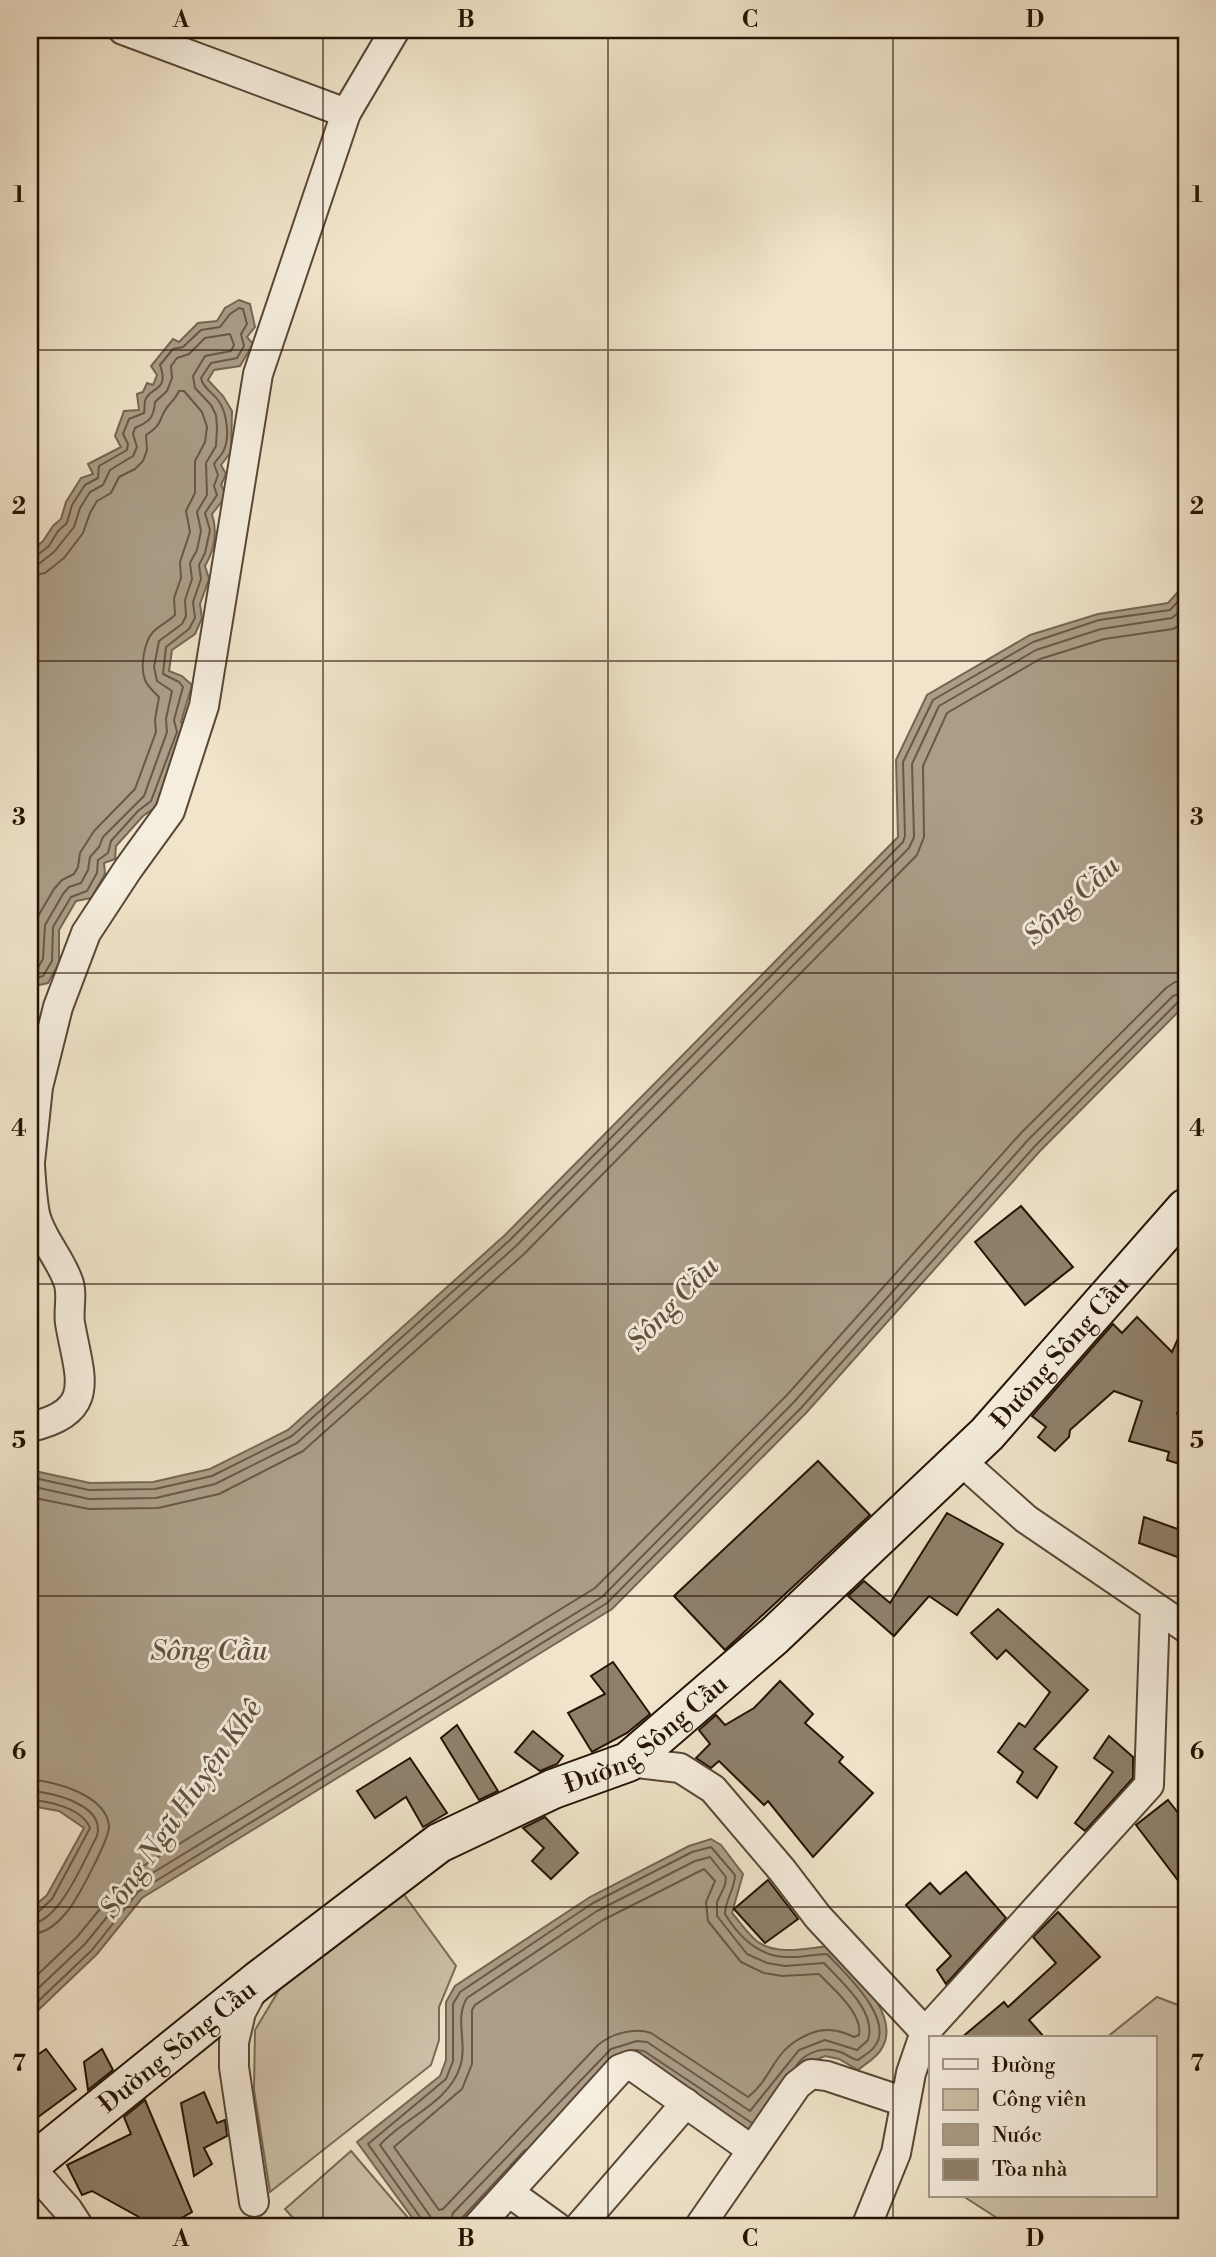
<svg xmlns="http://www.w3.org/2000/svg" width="1216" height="2257" font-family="'Libre Bodoni',serif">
<rect width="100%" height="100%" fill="#f0e4ca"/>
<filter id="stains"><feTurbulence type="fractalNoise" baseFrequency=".00286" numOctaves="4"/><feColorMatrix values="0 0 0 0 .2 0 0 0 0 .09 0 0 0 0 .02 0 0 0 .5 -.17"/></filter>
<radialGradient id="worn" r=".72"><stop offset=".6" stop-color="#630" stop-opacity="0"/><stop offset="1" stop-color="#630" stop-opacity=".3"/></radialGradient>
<g fill="#cdc0a8" stroke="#796a56" stroke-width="2">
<path d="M400 1889 456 1966 439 2007V2040L431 2065 270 2192 254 2090 255 2030 288 1975Z"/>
<path d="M1157 1997 1186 2008V2227H1011L963 2196H1155V2038H1106Z"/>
<path d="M351 2151 416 2227H301L285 2209Z"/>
</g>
<g fill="#ab9d87" stroke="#756653" stroke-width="2">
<path d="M239 300 250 304 255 327 247 337 253 344 240 366 214 370 208 380 223 396 232 411 231 452 221 465 226 474 221 485 227 495 212 514C218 533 215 549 205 566L209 579 200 604 202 618 195 634 172 650 169 671 182 676 192 685 181 722 185 730 157 806 143 816 116 846 115 859 104 863 105 874 91 898 76 901 59 930V963L48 983 30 987V552L43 541 53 526 61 519 66 502 81 478 93 474 88 464 121 447 115 436 124 411 139 410 137 394 143 392 147 383 153 385 157 375 151 366 173 339 179 342 198 323 217 321 225 308Z"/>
<path d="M1186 583V1004L1040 1151 806 1413 612 1609 142 1898 97 1954 30 2018V1910L47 1895 84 1828 59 1811 30 1806V1470L90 1483 153 1482 210 1469 288 1430 505 1235 898 837 896 760 927 695 1030 635 1098 614 1168 603Z"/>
<path d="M711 1839 721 1845 743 1874 732 1913C740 1922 748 1935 758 1942 779 1956 807 1948 830 1946 851 1970 902 2014 882 2048 878 2057 865 2064 858 2070L839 2059 825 2056 806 2064 755 2134 640 2056 617 2063 462 2227H419L357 2142 440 2076 446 2060V2002L455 1986 590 1897 689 1846Z"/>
</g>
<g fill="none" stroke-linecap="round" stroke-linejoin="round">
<g stroke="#685846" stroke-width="2">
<path d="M30 557 36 556 49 546 58 531 67 523 72 505 85 485 98 478 99 466 127 450 128 444 123 434 129 419 144 413C145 409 144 405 145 401 149 386 170 393 160 365L173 349 183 347 201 330 220 327 230 314 239 308 243 309 247 324 241 334 244 346 237 358 211 363 201 378C203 388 212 392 218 400 227 412 230 436 224 450 222 455 217 459 214 464L218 475 214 486 217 495 205 513 210 530 205 553 199 565 201 579 193 602 195 618 189 629 166 647 163 674 179 682 183 687 174 720 177 732 151 801 138 811 111 841 108 853 98 860 97 873 87 891 71 897 53 927 52 961 43 976 30 980"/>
<path d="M30 565 40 563 54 552 74 527 80 508 90 492 103 485 110 470 133 456 137 447 133 434 135 428C148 422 154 419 155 402L167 391 172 378 171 366 177 358 189 354 205 338 230 334 234 345 231 351 205 356 193 376 195 388 211 405 216 415 217 427 216 446 206 463 207 495 197 512 201 531 197 550 190 563 192 579 185 600 186 616 182 624 159 641 154 667 157 681 172 691 166 719 167 732 144 796 103 837 99 847 90 857 88 870 81 883 69 887 63 894 45 925 43 959 37 969 30 971"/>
<path d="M30 576 45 573 64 558 83 533 90 513 97 501 111 493 119 477 135 469 143 461 147 450 146 435C165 423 158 418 168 406 172 401 176 398 179 391H184L202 412 207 427 205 442 195 461V493L186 511 190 532 180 562 181 578 174 598 175 615C169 621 160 625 153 632 144 642 140 667 145 680 148 687 154 692 159 697L155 720 156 732 135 789 94 831 80 853 78 867 74 874 62 880 54 889 34 923 33 956 30 960"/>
<path d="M30 1477 89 1490 155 1489 212 1476 292 1436 510 1240 903 842 905 836 903 762 933 700 1033 642 1099 620 1170 610 1186 593"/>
<path d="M30 1486 89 1499 156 1498 215 1484 297 1443 516 1246 909 848 914 837 912 764 939 706 1036 650 1101 629 1172 618 1186 606"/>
<path d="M30 1497 89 1509 158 1508 219 1494 303 1451 524 1254 917 855 924 837 923 766 947 713 1040 659 1104 639 1173 629 1186 622"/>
<path d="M30 1780C55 1781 106 1795 109 1826 110 1838 76 1902 66 1913 57 1924 44 1934 30 1934"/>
<path d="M30 1791C52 1792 106 1805 97 1836 84 1860 60 1922 30 1924"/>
<path d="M30 1800C49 1801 82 1808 90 1828L52 1899 36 1914 30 1915"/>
<path d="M704 1869 715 1881 706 1902 708 1921 741 1962 764 1973 782 1976 819 1974C833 1989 863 2013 859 2035L854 2037C838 2029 823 2027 807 2035 772 2050 773 2078 748 2097L651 2033C634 2027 611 2034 598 2045L443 2209 439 2210 394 2147 462 2089 472 2064V2010L475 2005 603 1920Z"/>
<path d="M30 1982 77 1937 127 1876 595 1588 787 1395 1021 1133 1166 988 1175 982 1186 981"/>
<path d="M30 1996 85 1944 133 1885 602 1597 794 1402 1028 1140 1173 996 1186 991"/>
<path d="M30 2009 92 1950 138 1892 607 1603 801 1408 1035 1146 1178 1002 1186 1000"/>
<path d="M635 2050 644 2051 752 2123"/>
<path d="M424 2227 423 2221 368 2144 446 2079 453 2061V2004L460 1992 593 1903 692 1852 711 1847 735 1875C735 1889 725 1900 725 1914 739 1937 760 1957 788 1957 801 1958 814 1954 827 1954 845 1973 895 2019 875 2046 871 2052 863 2056 858 2060 852 2059 849 2056 843 2053 826 2045 806 2051 796 2066"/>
<path d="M433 2227 430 2216 380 2145C403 2118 448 2104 460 2067 468 2045 454 2018 467 1998L597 1911 695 1861 710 1857 726 1877 725 1885 717 1902V1916L747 1954 767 1963 785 1966 824 1963C841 1982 877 2011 868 2040L857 2050 825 2040 799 2050 750 2111 647 2042 637 2041 611 2049 453 2213 449 2227"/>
<path d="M458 2227 460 2220 525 2150"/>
</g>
</g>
<g fill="#8f806b" stroke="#251304" stroke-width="2">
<path d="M1021 1206 1073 1267 1025 1305 975 1242Z"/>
<path d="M1137 1317 1172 1352 1186 1321V1387L1177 1414 1181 1415 1183 1410 1186 1411V1466L1167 1460 1169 1452 1129 1441 1142 1401 1114 1391 1070 1430 1069 1437 1055 1451 1038 1437 1046 1427 1032 1416 1113 1324 1122 1333Z"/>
<path d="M818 1461 870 1515 725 1650 674 1596Z"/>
<path d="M947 1513 1003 1544 957 1615 929 1596 894 1636 848 1596 864 1581 890 1603Z"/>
<path d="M1144 1517 1186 1532 1180 1558 1139 1543Z"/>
<path d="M998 1609 1088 1690 1034 1749 1057 1767 1037 1798 1017 1782 1023 1772 998 1752 1019 1723 1025 1727 1050 1692 1006 1650 997 1659 971 1633Z"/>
<path d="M613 1662 650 1714 627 1733 592 1752 568 1713 605 1694 591 1676Z"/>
<path d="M780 1681 813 1714 805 1723 843 1757 839 1762 873 1793 813 1857 768 1801 764 1805 719 1761 711 1768 696 1758 710 1744 699 1730 716 1715 725 1725 754 1708Z"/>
<path d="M457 1725 498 1791 479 1800 441 1738Z"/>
<path d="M533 1731 563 1756 557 1764 540 1771 515 1752Z"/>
<path d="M1109 1736 1133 1757V1778L1085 1831 1075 1823 1113 1772 1094 1758Z"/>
<path d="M410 1758 447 1813 423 1827 406 1797 375 1818 357 1791Z"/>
<path d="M1168 1800 1186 1823V1891L1136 1825Z"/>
<path d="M545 1817 578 1853 551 1879 532 1861 544 1848 523 1828Z"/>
<path d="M966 1872 1006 1918 946 1984 937 1970 951 1956 906 1905 930 1883 940 1894Z"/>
<path d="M768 1880 798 1919 765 1943 734 1909Z"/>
<path d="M1058 1912 1100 1957 1029 2020 1045 2038H961L1004 2002 1008 2007 1056 1963 1033 1937Z"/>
<path d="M46 2049 76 2089 30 2123V2060Z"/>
<path d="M102 2049 113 2070 88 2090 84 2062Z"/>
<path d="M204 2092 217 2123 225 2120 227 2136 204 2148 212 2164 194 2176 181 2103Z"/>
<path d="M145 2100 192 2212 165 2227H157L92 2191 82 2195 67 2165 131 2134 124 2117Z"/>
</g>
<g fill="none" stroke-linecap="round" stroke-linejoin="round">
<g stroke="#584736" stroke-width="32">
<g id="minor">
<path d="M123 30 346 113"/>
<path d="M30 1162 38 1087 58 1007 86 933 128 869 170 811 204 706 258 374 346 113 395 30"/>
<path d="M30 1165C31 1181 32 1198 35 1214 40 1237 60 1258 68 1281 73 1293 68 1310 70 1323 79 1376 99 1412 30 1427"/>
<path d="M960 1460 1026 1519 1186 1628"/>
<path d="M628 1762 680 1768 713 1789 782 1870 818 1917 925 2032 911 2073 896 2153 866 2227"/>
<path d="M925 2032 1149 1785 1155 1608"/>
<path d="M30 2167 68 2210 79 2227"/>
<path d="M510 2193 557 2227"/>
<path d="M254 2202 234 2067V2042L241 2012 254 1988"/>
<path d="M477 2227 620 2069 631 2065 752 2150"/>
<path d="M579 2227 686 2103"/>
<path d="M699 2227 797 2085 811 2074 827 2076 905 2102"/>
</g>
</g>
<g stroke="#251304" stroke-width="42">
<g id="secondary">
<path id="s1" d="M30 2165 259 1980 439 1843 553 1789 628 1762 774 1636 987 1434 1186 1208"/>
</g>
</g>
<use href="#minor" stroke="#f5eddd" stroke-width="28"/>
<use href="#secondary" stroke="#f5eddd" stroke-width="38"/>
</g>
<path fill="none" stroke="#251304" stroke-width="2" stroke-opacity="0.55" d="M323 30V2227M608 30V2227M893 30V2227M30 350H1186M30 661H1186M30 973H1186M30 1284H1186M30 1596H1186M30 1907H1186"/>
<g text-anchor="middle" stroke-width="6" stroke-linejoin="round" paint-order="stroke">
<g font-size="26" fill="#251304" stroke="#f5eddd">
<text dy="9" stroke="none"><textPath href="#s1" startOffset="1323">Đường Sông Cầu</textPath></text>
<text dy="9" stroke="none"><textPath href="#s1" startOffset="756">Đường Sông Cầu</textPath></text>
<text dy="9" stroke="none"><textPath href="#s1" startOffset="189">Đường Sông Cầu</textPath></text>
</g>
<g font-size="28" font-style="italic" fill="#61513f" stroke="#f5eddd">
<text transform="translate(1071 900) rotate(-42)" y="10">Sông Cầu</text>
<text transform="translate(672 1303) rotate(-46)" y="10">Sông Cầu</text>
<text x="209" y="1660">Sông Cầu</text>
<text transform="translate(180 1808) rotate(-55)" y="10">Sông Ngũ Huyện Khê</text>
</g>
</g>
<rect width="1216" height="2257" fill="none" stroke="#f0e4ca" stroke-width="77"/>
<rect x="929" y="2036" width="228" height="161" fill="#f5eddd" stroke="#a29686" stroke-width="2"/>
<rect x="943" y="2059" width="35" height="10" fill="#f5eddd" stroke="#a29686" stroke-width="2"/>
<text x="992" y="2072" font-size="21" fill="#251304">Đường</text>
<rect x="943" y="2089" width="35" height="21" fill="#cdc0a8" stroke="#a29686" stroke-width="2"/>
<text x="992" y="2106" font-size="21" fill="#251304">Công viên</text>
<rect x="943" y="2124" width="35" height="21" fill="#ab9d87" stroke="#a29686" stroke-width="2"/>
<text x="992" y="2142" font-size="21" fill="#251304">Nước</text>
<rect x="943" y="2159" width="35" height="21" fill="#8f806b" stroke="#a29686" stroke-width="2"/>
<text x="992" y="2176" font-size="21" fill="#251304">Tòa nhà</text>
<rect x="38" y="38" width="1140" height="2180" fill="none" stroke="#251304" stroke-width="2.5"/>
<g font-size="23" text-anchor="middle" font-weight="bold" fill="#251304">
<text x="181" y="27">A</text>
<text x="466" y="27">B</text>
<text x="750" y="27">C</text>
<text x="1035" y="27">D</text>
<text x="19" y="202">1</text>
<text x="1197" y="202">1</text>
<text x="19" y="514">2</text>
<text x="1197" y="514">2</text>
<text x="19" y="825">3</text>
<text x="1197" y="825">3</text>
<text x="19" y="1136">4</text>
<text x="1197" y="1136">4</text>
<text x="19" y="1448">5</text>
<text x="1197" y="1448">5</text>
<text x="19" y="1759">6</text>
<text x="1197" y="1759">6</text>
<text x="19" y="2071">7</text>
<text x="1197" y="2071">7</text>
<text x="181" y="2246">A</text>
<text x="466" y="2246">B</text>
<text x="750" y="2246">C</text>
<text x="1035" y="2246">D</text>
</g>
<rect width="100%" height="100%" filter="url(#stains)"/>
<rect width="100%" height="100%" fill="url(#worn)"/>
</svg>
